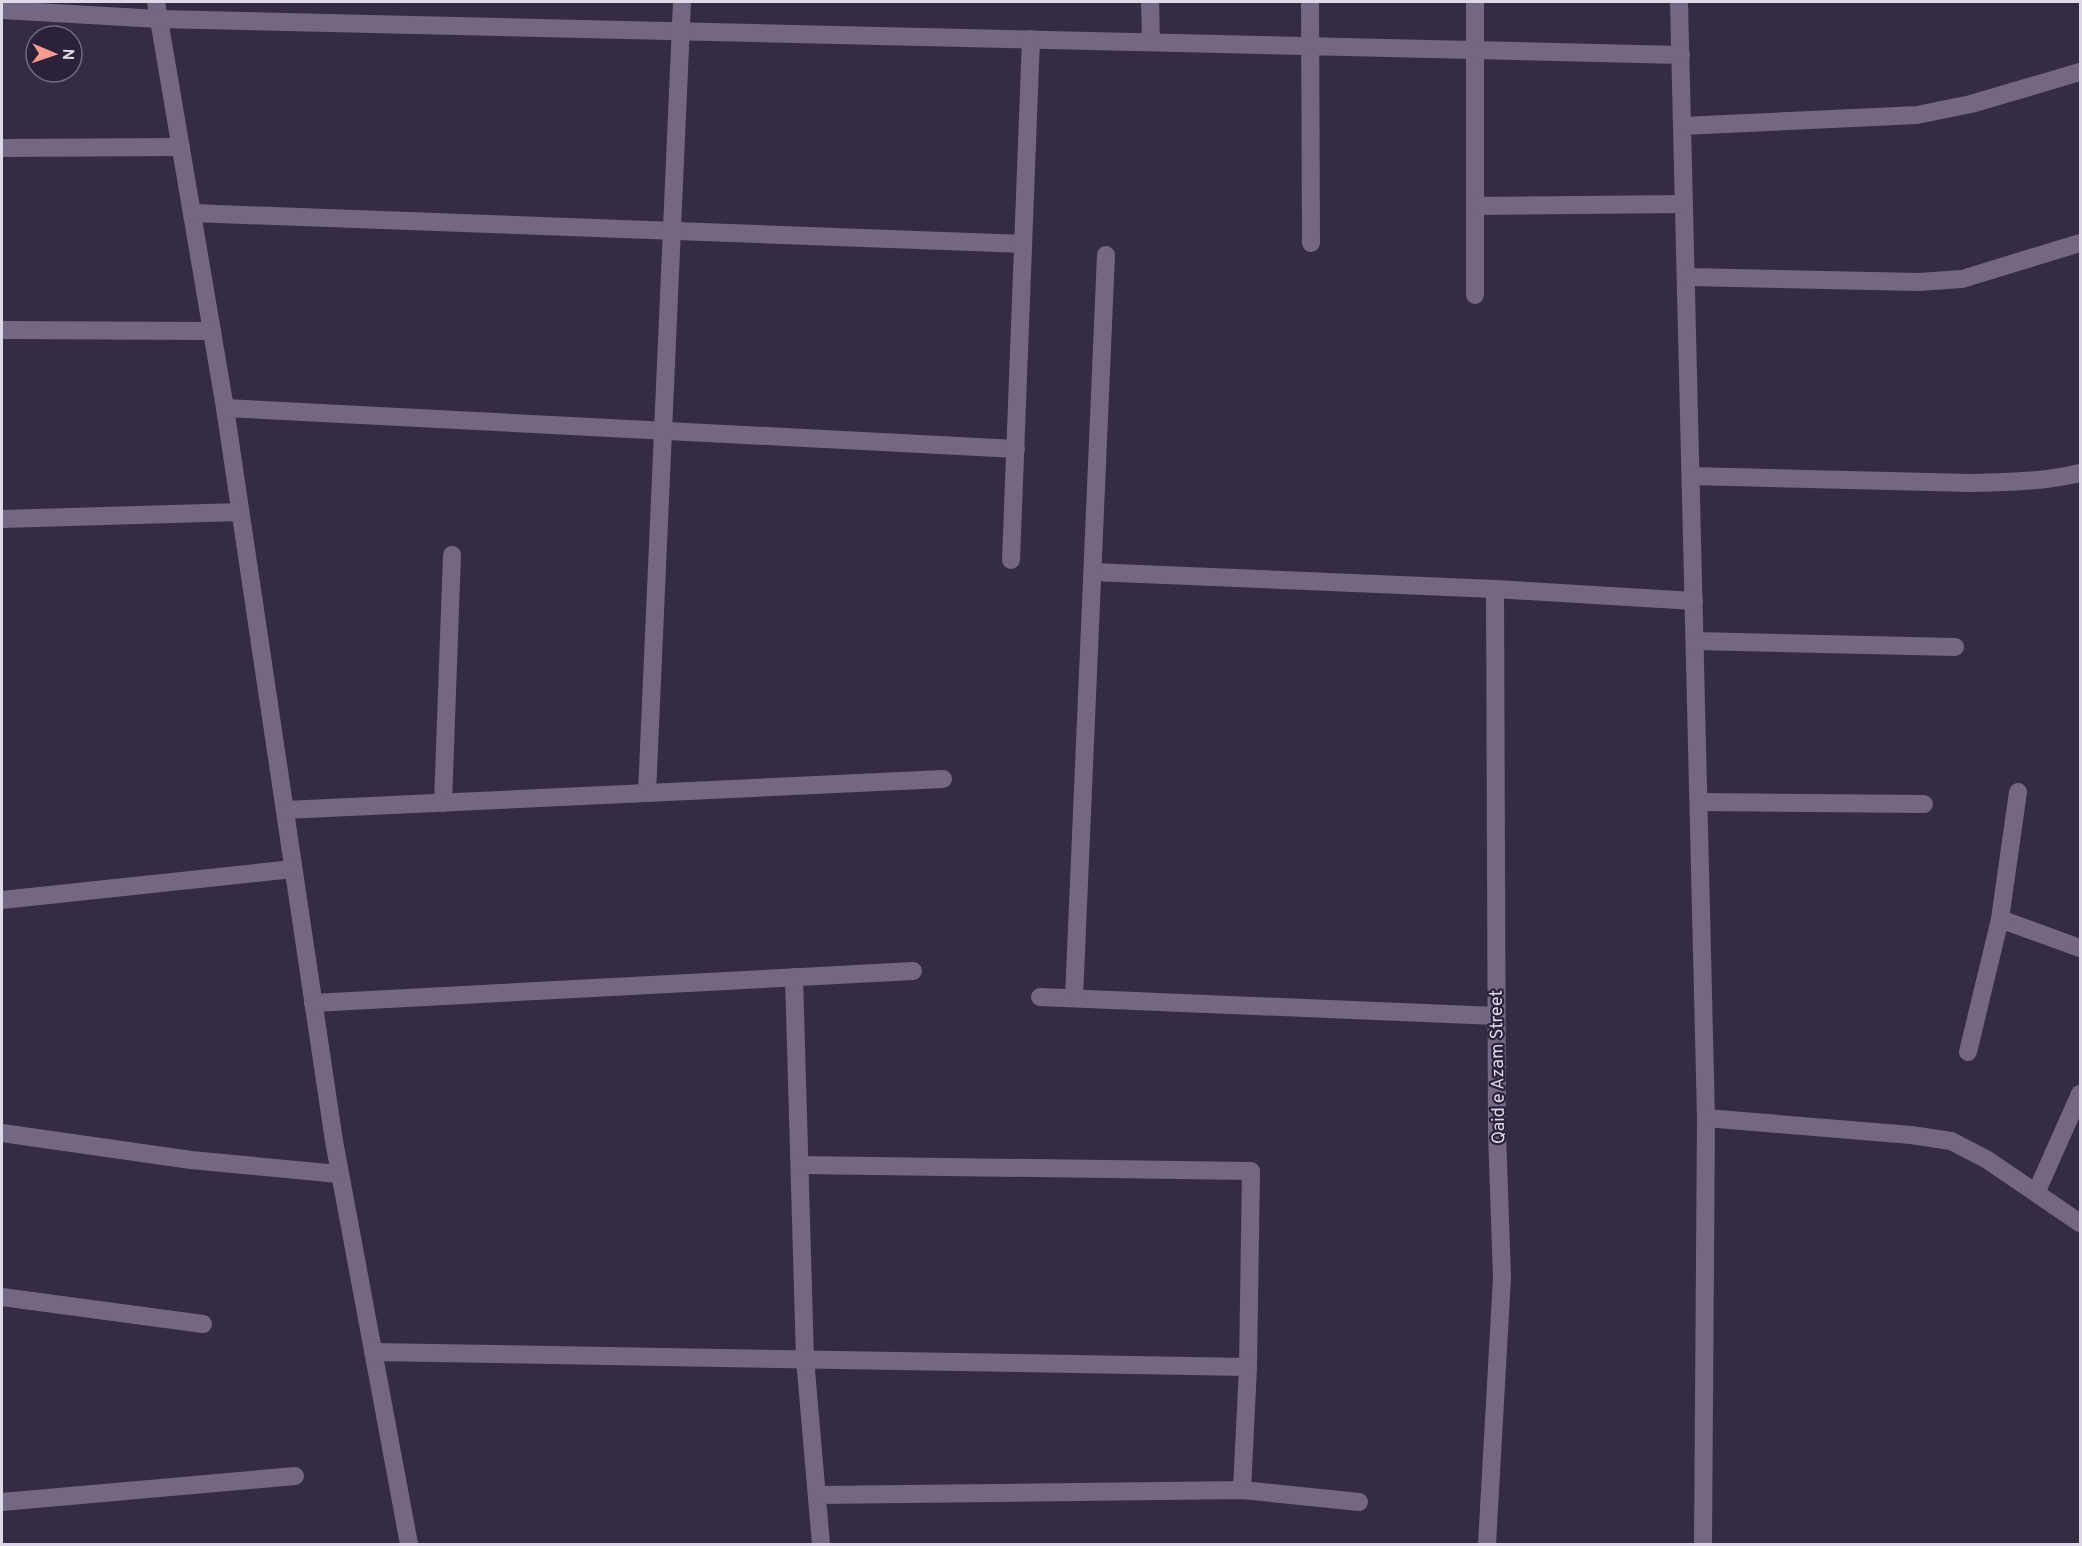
<svg xmlns="http://www.w3.org/2000/svg" width="2082" height="1546" font-family="Overpass,sans-serif">
<rect width="100%" height="100%" fill="#362b45"/>
<g fill="none" stroke-linecap="round" stroke-linejoin="round">
<g stroke="#736784" stroke-width="18">
<path d="M156 2 225 408 334 1141 409 1544"/>
<path d="M1150 2 1151 42"/>
<path d="M1310 2 1311 243"/>
<path d="M1475 2V295"/>
<path d="M1679 2 1706 1118 1703 1544"/>
<path d="M2 10 159 19 1681 55"/>
<path d="M1682 126 1917 115 1971 104 2080 72"/>
<path d="M2 148 181 147"/>
<path d="M1475 206 1684 204"/>
<path d="M192 213 1023 244"/>
<path d="M1687 277 1919 282 1962 279 2080 243"/>
<path d="M2 330 212 331"/>
<path d="M225 408 1016 449"/>
<path d="M1691 476 1970 483C2007 482 2044 482 2080 473"/>
<path d="M2 519 240 512"/>
<path d="M1011 560 1031 39"/>
<path d="M1093 572 1495 589 1694 601"/>
<path d="M1695 641 1955 647"/>
<path d="M647 793 682 2"/>
<path d="M1699 802 1924 804"/>
<path d="M443 803 452 555"/>
<path d="M285 810 943 779"/>
<path d="M2 900 293 869"/>
<path d="M2000 919 2080 948"/>
<path d="M794 977 805 1359 821 1544"/>
<path d="M1040 997 1496 1016"/>
<path d="M1074 998 1106 255"/>
<path d="M313 1003 913 971"/>
<path d="M1968 1052 2000 919 2018 792"/>
<path d="M1706 1118 1911 1135 1951 1141 1986 1159 2080 1223"/>
<path d="M2 1133 191 1160 339 1174"/>
<path d="M800 1165 1251 1171 1248 1367 1242 1490"/>
<path d="M2036 1193 2080 1094"/>
<path d="M2 1297 203 1324"/>
<path d="M373 1352 1248 1367"/>
<path d="M817 1495 1242 1490 1359 1502"/>
<path d="M2 1502 295 1476"/>
<path d="M1487 1544 1502 1278 1497 1132 1495 589"/>
</g>
</g>
<g text-anchor="middle" stroke-width="4.5" stroke-linejoin="round" paint-order="stroke">
<g font-size="18" fill="#ded8e8" stroke="#2c213a">
<text transform="translate(1497 1067) rotate(-91)" y="6">Qaid e Azam Street</text>
</g>
</g>
<rect width="2082" height="1546" fill="none" stroke="#ded8e8" stroke-width="6"/>
<g transform="translate(54 54) rotate(92)"><circle r="28" fill="#2c213a" stroke="#736a80" stroke-width="1.5"/>
<path d="M0-4.5L10 22L0 15L-10 22Z" fill="#f59c90"/>
<text y="-9" font-size="16" font-weight="bold" text-anchor="middle" fill="#ded8e8">N</text>
</g>
</svg>
